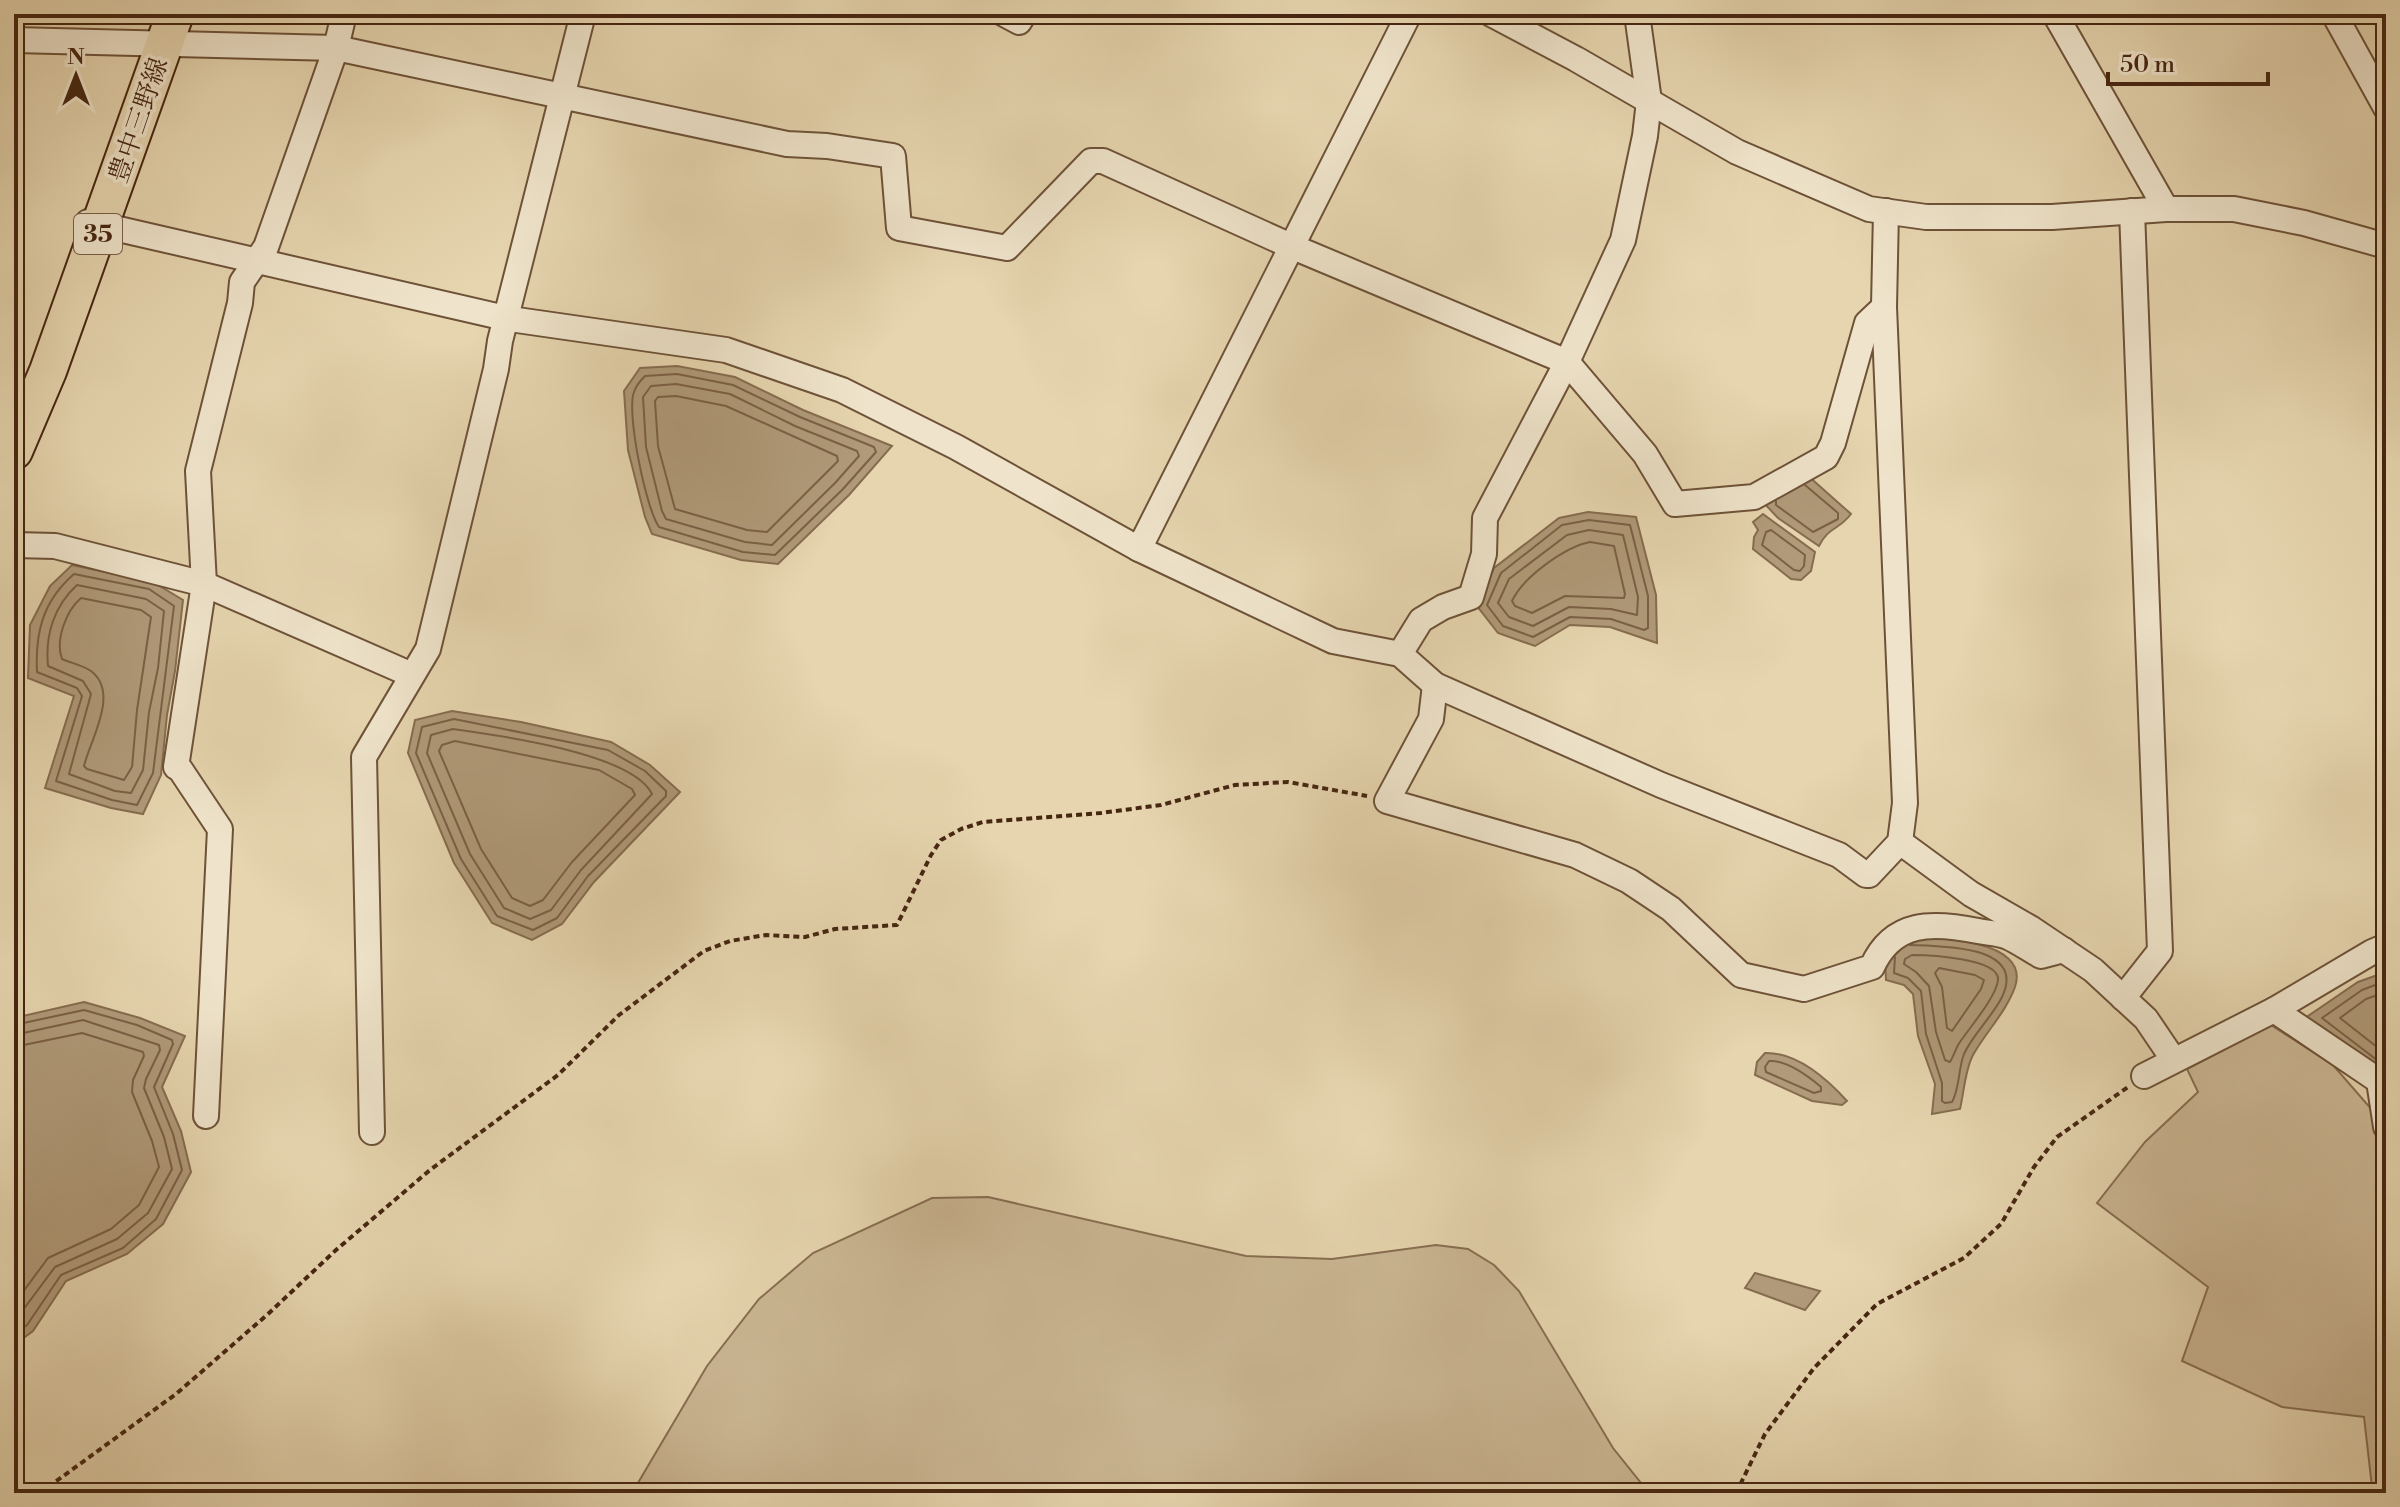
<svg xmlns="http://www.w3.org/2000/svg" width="2400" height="1507" font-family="'Libre Bodoni','Noto Serif JP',serif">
<rect width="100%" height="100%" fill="#e6d5af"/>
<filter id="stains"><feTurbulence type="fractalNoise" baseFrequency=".0025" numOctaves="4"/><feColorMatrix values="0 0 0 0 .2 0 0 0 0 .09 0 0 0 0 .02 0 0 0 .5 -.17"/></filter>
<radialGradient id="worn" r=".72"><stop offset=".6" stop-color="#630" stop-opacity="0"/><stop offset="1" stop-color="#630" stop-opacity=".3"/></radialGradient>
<g fill="#cbb794" stroke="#886e52" stroke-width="2">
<path d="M2271 1025 2333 1065 2373 1111 2386 1173V1493H2380L2372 1487 2364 1417 2282 1407 2182 1361 2208 1287 2097 1203 2145 1142 2198 1092 2187 1069Z"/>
<path d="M988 1197 1246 1256 1332 1259 1436 1245 1468 1249 1494 1265 1519 1291 1613 1448 1649 1493H632L707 1366 759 1299 813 1253 932 1198Z"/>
</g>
<g fill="#b09a79" stroke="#866c4f" stroke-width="2">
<path d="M677 366 735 377 803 410 892 446 849 495 778 564 741 560 652 534 645 517 628 450 624 391 640 368Z"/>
<path d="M1806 474 1851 514C1838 531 1829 526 1819 546L1778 518 1761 500Z"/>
<path d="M1588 512 1636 517 1656 595 1657 643 1610 627 1570 625 1535 646 1498 633 1477 606 1494 568 1559 518Z"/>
<path d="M1763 514 1815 552 1811 571 1801 580 1791 579 1753 549 1754 537 1758 530 1753 522Z"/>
<path d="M72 565 153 582 183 600 175 671 167 715 161 775 143 814 111 808 45 788 74 696 28 678 30 625 50 586Z"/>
<path d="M452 711 521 722 611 742 650 765 680 792 594 882 562 924 532 940 492 923 454 863 408 753 415 720Z"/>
<path d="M1907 937C1935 937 2031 939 2015 987 2006 1012 1986 1032 1973 1055 1965 1070 1964 1092 1960 1109L1932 1114 1935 1084 1918 1036 1913 994 1904 985 1886 980 1885 960Z"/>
<path d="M2386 972V1088L2305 1018 2358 982Z"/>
<path d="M84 1002 140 1018 185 1036 162 1087 181 1131 191 1172 163 1224 127 1254 66 1281 33 1331 14 1345V1018Z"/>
<path d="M1765 1053C1797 1052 1827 1079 1847 1101L1842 1105 1812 1101 1755 1075 1757 1062Z"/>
<path d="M1755 1273 1820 1291 1805 1310 1745 1288Z"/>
</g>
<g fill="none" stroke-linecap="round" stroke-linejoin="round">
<g stroke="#7b6045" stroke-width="2">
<path d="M677 374 733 385 800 417 874 447 876 452 843 489 775 555 743 552 659 527C646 509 626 412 634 392 636 386 641 380 645 376Z"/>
<path d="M676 384 730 394 795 426 857 451 859 456 835 483 772 545 745 542 666 519 662 511 646 447 643 397 651 386Z"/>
<path d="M676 396 726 406 837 456 838 461 767 532 747 530 675 509 658 446 655 401 658 397Z"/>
<path d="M1776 501V505L1813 532 1838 519V513L1805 485"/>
<path d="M1589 520 1630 525 1648 596V628L1644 630 1611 619 1570 617 1533 637 1503 626 1487 605 1501 573 1562 525Z"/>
<path d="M1589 530 1623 535 1638 597 1637 615 1611 609 1569 607 1533 626 1509 617 1498 603 1509 579 1567 535Z"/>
<path d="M1771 530 1805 555 1804 566 1800 571 1794 570 1762 545 1766 532Z"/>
<path d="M1590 542 1614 546 1625 594 1624 598 1565 596 1532 613 1515 606 1512 601C1523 577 1565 547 1590 542Z"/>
<path d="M74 574 149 589 174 606 153 773 137 805 112 800 56 781 82 696 77 688 37 672C35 632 43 601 74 574Z"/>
<path d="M77 585 146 599 164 611 158 668 149 712 143 770 131 793 115 791 69 774 91 694 83 681 48 666C45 635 54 606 77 585Z"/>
<path d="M81 598 141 610 151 617 137 710 132 767 124 780 87 769 84 766C90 740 120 693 91 671 82 665 71 663 62 659 55 640 66 611 81 598Z"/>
<path d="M454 719 608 750 645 771 666 791V796L588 876 557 918 533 930 497 916 461 859 416 753 422 727Z"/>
<path d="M453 729C497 735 632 753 652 794L581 870 551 910 530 919 504 908 470 854 427 753 431 735Z"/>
<path d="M455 741 599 770 632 789 635 795 572 862 543 900 530 906 512 898 481 849 439 751 442 745Z"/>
<path d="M1912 955C1927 955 2000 958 1998 980 1996 998 1968 1029 1958 1045 1955 1051 1953 1057 1950 1062L1945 1060 1936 1032 1929 986 1916 972 1904 964 1905 959Z"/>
<path d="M1895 957 1894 973 1908 978 1921 991 1926 1034 1942 1083V1101L1945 1103 1952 1102C1960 1088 1958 1069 1964 1054 1973 1034 1992 1017 2002 997 2027 945 1942 946 1910 945"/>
<path d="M1939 968 1975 975 1984 980 1981 989 1952 1031 1947 1028 1942 987 1935 973Z"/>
<path d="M2386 981 2362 990 2322 1018 2386 1067"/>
<path d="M2386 992 2366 999 2340 1018 2386 1054"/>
<path d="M14 1025 84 1010 137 1025 172 1040 173 1044 154 1087 173 1134 182 1170 156 1219 123 1248 61 1275 27 1325 14 1335"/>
<path d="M14 1035 83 1020 159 1045 160 1050 146 1079 144 1088 164 1137 172 1169 148 1213 117 1239 55 1267 14 1322"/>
<path d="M14 1047 82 1033 143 1052 144 1056 133 1080 132 1092 152 1141 159 1167 139 1205 111 1229 48 1258 14 1304"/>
<path d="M1769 1061C1787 1060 1808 1076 1821 1087V1091L1814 1093 1766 1072 1765 1067Z"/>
</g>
<g stroke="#6e5238" stroke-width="28">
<g id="street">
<path d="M1004 14 1019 22 1024 14"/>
<path d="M1491 14 1576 59 1737 152 1869 209 1926 217H2052L2166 209H2234L2304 223 2386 246"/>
<path d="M2055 14 2166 209"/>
<path d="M2334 14 2386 108"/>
<path d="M14 40 336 48 787 144 827 146 893 156 899 228 1007 248 1091 161H1103L1293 247 1567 362 1645 454 1675 504 1754 497 1826 457 1833 443 1867 323 1884 307"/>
<path d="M88 222 510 319 726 350 842 390 956 447 1139 549 1333 641 1400 654 1435 685 1661 785 1839 855 1866 875H1869L1900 842 1905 803 1884 307 1886 211"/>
<path d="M14 545 55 546 204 584 412 675"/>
<path d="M1139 549 1409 14"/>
<path d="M1400 654 1421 620 1443 607 1471 597 1484 554 1485 518 1567 362 1623 240 1645 136 1649 101 1637 14"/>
<path d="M1435 685 1431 719 1387 801 1575 855 1629 881 1671 909 1741 975 1804 989 1872 967C1893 920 1933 922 1978 931 1988 933 1999 933 2008 937 2019 942 2030 950 2041 956L2064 950"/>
<path d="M1900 842 1971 894 2032 929 2093 970 2146 1019 2173 1059"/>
<path d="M2123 998 2160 951 2132 211"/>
<path d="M2274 1010 2372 952 2386 946"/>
<path d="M2144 1076 2274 1010 2379 1081 2386 1127"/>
<path d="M206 1116 220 829 180 769 176 767 204 584 198 471 240 303 242 282 266 247 336 48 344 14"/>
<path d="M372 1132 364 757 428 649 496 369 500 341 583 14"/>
</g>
</g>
<g stroke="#462611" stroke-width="40">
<path id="primary" d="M14 451 48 371 175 14"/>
</g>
<g stroke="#462611" stroke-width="4" stroke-dasharray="6 4" stroke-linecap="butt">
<path d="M40 1493 176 1394 268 1314 336 1250 430 1170 558 1075 619 1015 704 951 730 941 766 935 805 937 835 929 897 925 931 855 941 840 961 829 983 822 1101 813 1161 805 1235 785 1288 782 1367 796"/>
<path d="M1736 1493 1765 1434 1814 1368 1877 1304 1964 1258 2001 1224 2034 1167 2057 1137 2128 1087"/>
</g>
<use href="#street" stroke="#efe4cb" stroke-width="24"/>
<use href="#primary" stroke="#e6d5af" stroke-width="36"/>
</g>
<g text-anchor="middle" stroke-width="7" stroke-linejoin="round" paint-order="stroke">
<rect fill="#efe4cb" stroke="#795f49" stroke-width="2" x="74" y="214" width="48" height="40" rx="6"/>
<g font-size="24" font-weight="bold" fill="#462611">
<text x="98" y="242">35</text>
</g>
<g font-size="26" fill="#462611" stroke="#efe4cb">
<text transform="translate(138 120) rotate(-71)" y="9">豊中三野線</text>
</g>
</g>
<rect width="2400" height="1507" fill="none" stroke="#e6d5af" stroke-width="48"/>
<rect x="16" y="16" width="2368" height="1475" fill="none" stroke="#462611" stroke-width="4"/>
<rect x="24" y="24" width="2352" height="1459" fill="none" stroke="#462611" stroke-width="2"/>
<g transform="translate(76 76)" stroke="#efe4cb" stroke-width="6" paint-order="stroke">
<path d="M0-6L14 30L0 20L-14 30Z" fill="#462611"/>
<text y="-12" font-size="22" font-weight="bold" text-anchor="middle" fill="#462611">N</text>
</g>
<path d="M2108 72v12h160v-12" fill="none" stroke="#462611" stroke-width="4"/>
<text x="2120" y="72" font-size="24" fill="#462611" stroke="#efe4cb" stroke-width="6" paint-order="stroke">50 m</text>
<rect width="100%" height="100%" filter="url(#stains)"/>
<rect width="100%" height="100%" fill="url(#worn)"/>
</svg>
